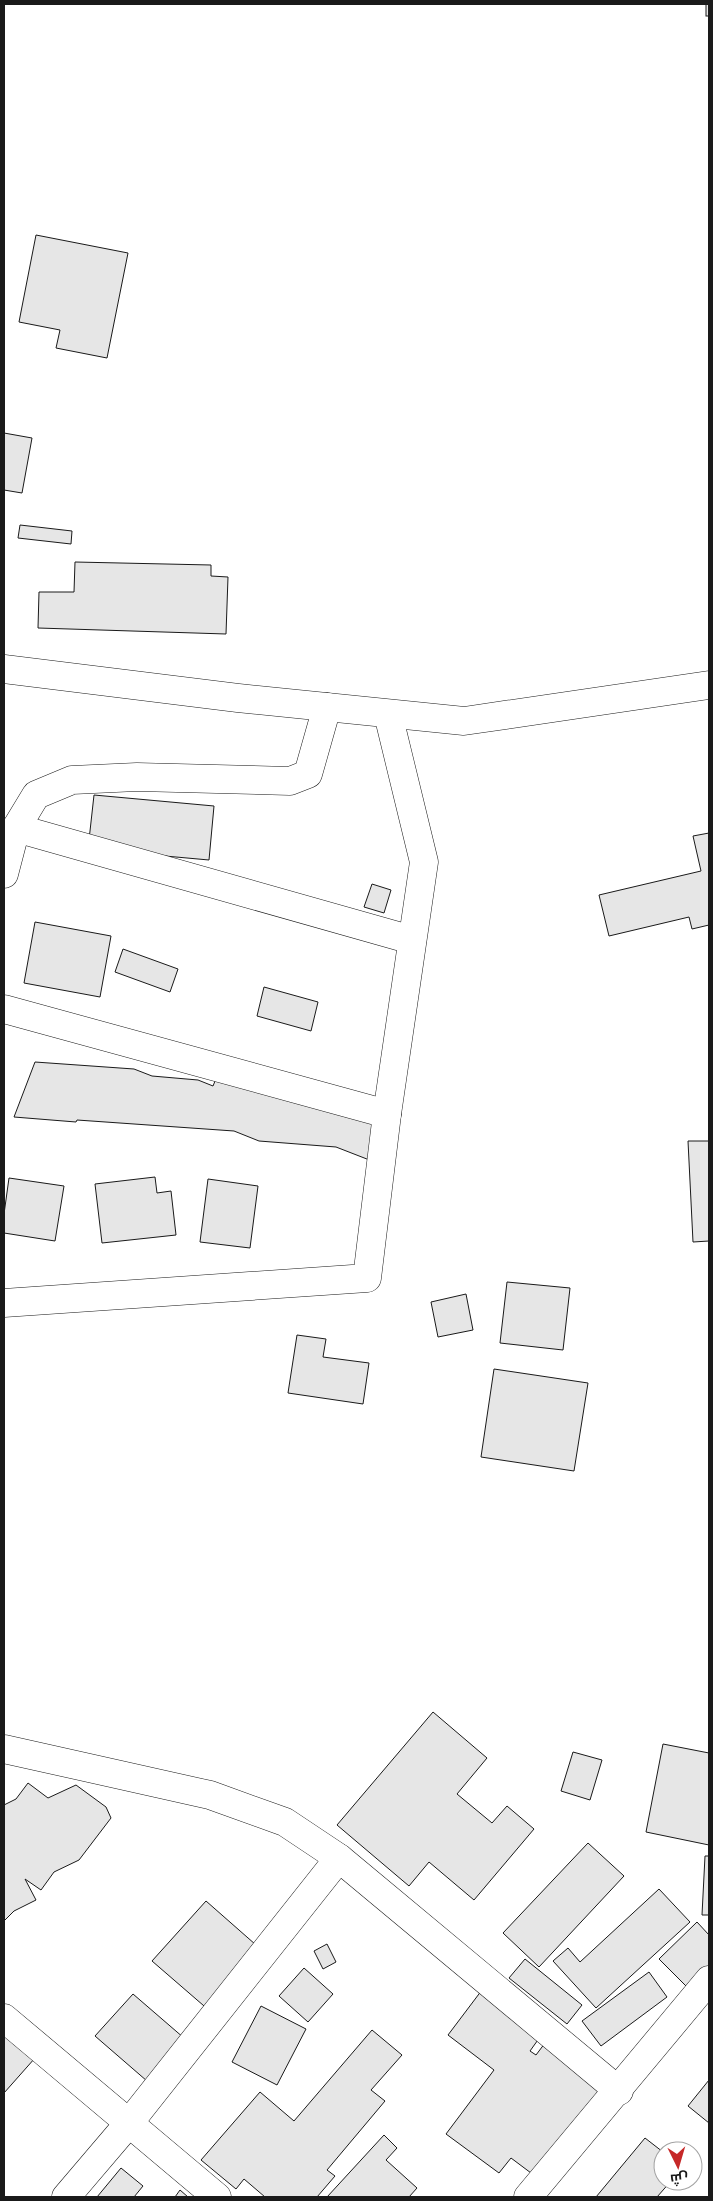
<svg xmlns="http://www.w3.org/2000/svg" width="713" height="2201" font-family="'PT Sans',Cairo,sans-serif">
<rect width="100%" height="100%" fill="#fff"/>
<g fill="#e6e6e6" stroke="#1a1a1a">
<rect x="706" y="4" width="3" height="12"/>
<path d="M36 235 128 253 107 358 56 348 60 330 19 322Z"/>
<path d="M4 433 32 438 22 493 4 490Z"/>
<path d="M20 525 72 531 71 544 18 538Z"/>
<path d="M75 562 211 565V576L228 577 226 634 38 628 39 592H74Z"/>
<path d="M94 795 214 806 209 860 88 849Z"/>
<path d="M709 833V925L692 929 689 917 609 936 599 895 701 871 693 836Z"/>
<path d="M372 884 391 890 384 913 364 907Z"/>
<path d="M35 922 111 936 100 997 24 983Z"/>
<path d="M123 949 178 969 170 992 115 972Z"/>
<path d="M264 987 318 1002 311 1031 257 1016Z"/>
<path d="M35 1062 134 1069 152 1076 198 1080 213 1086 220 1069 310 1090 400 1127 396 1126 372 1161 336 1147 259 1141 234 1131 77 1120 76 1122 14 1117Z"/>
<path d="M688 1141H709V1241L693 1242Z"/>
<path d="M155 1177 157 1193 171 1191 176 1235 102 1243 95 1184Z"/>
<path d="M9 1178 64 1186 55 1241 4 1233V1214Z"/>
<path d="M208 1179 258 1186 250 1248 200 1242Z"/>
<path d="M507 1282 570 1288 563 1350 500 1343Z"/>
<path d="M466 1294 473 1330 438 1337 431 1302Z"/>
<path d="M297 1335 326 1339 323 1357 369 1363 363 1404 288 1393Z"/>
<path d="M494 1369 588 1383 574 1471 481 1457Z"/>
<path d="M433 1712 487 1758 457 1794 492 1823 507 1806 534 1829 474 1900 429 1862 409 1886 337 1825Z"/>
<path d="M663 1744 709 1753V1845L646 1832Z"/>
<path d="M573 1752 602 1760 590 1800 561 1791Z"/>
<path d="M28 1783 48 1798 76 1785 106 1807 111 1818 79 1860 54 1872 41 1890 25 1879 36 1900 14 1911 4 1921V1805L16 1799Z"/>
<path d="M588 1843 624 1876 539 1967 503 1933Z"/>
<path d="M705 1856H709V1915H702Z"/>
<path d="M659 1889 690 1922 596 2008 553 1961 568 1948 580 1962Z"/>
<path d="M206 1901 264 1952 211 2012 152 1961Z"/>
<path d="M697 1922 709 1935V1967L688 1988 659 1959Z"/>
<path d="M327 1944 336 1962 323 1969 314 1951Z"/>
<path d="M525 1959 582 2005 567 2024 509 1978Z"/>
<path d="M304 1968 333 1994 308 2022 279 1996Z"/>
<path d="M649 1972 667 1997 601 2046 582 2021Z"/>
<path d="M491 1978 550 2023 530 2051 536 2055 557 2027 615 2071 535 2176 511 2158 499 2173 446 2134 494 2070 448 2035Z"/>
<path d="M133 1994 184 2038 147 2081 95 2036Z"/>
<path d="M261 2006 306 2029 277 2085 232 2062Z"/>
<path d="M372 2030 402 2055 371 2090 385 2101 327 2170 335 2176 317 2197H265L244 2179 236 2189 201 2160 260 2092 294 2121Z"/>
<path d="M4 2031 35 2058 4 2093Z"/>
<path d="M709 2080V2123L688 2106Z"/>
<path d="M384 2135 397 2148 386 2160 417 2188 409 2197H327Z"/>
<path d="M645 2138 663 2152V2181H671L657 2197H596Z"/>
<path d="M121 2168 143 2186 134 2197H97Z"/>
<path d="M180 2190 188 2197H175Z"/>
</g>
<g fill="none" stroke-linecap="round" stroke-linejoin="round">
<g stroke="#1a1a1a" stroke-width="29">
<g id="street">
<path d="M16 828 412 940"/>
<path d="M4 874 16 828 36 795 72 780 137 777 290 781 308 774 327 707"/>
<path d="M4 1009 387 1114"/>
<path d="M4 1303 367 1278 387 1114 424 862 388 714"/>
<path d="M4 1749 210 1795 285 1822 339 1858 619 2091"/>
<path d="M66 2197 129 2123 339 1858"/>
<path d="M528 2197 709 1980"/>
</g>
</g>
<g stroke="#1a1a1a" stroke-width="29">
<path id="secondary" d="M4 2018 217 2197"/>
</g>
<g stroke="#1a1a1a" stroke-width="29">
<path id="primary" d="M4 669 238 698 464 721 709 685"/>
</g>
<use href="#street" stroke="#fff" stroke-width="28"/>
<use href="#secondary" stroke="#fff" stroke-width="28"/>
<use href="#primary" stroke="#fff" stroke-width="28"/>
</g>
<rect width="713" height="2201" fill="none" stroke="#1a1a1a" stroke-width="10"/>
<g transform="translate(678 2166) rotate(175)"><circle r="24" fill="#ffffff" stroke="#a3a3a3"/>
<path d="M0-4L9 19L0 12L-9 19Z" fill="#c62828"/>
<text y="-8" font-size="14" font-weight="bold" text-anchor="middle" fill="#1a1a1a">ش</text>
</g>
</svg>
